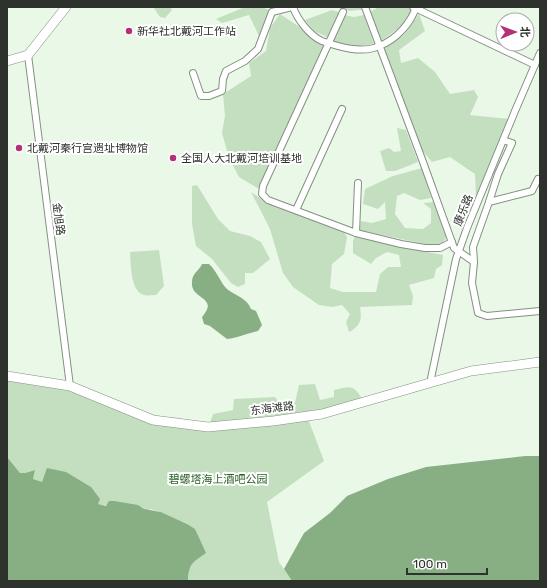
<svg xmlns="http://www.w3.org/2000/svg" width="547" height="588" font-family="Rubik,'Noto Sans SC',sans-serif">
<rect width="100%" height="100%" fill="#eaf8e8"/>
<g fill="#c4dfc0">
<path d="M153 7H170L172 10 165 18 160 17Z"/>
<path d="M245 7H262L269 10 259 36 249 15 222 23 216 19Z"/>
<path d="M342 7H371L369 9 349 11Z"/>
<path d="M379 7H406L414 10 404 24 381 41 370 12Z"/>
<path d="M332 10 339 12 327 37 314 31 305 20Z"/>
<path d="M280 14 325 44 259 189 239 177 229 158 222 133 225 116 223 94 251 76 249 63 266 51 270 28Z"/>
<path d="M419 14 425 31 399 50 401 63 418 58 435 72 450 94 474 90 478 97 470 115 509 119 476 198 475 174 450 157 432 162 420 148 384 49 405 34Z"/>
<path d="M344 15 354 17 364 15 374 44 348 47 332 42Z"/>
<path d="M397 128 406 130 418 162 395 171H386L380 151 389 148 394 152 401 151Z"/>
<path d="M422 168 431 198 420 200 404 193 397 196 395 214 405 228 423 229 431 223V209L423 203 434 202 447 237 441 245 425 244 359 230 361 221 372 223 386 219 385 202 378 209 363 204 365 189 393 176Z"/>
<path d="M197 185 218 219 230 231 250 236 261 242 270 259 253 273H245V284L238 287 231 283 212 259 196 246 192 224V186Z"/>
<path d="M251 192 267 203 343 231 347 237 344 254 332 264 330 288 343 292H376L380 274 388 267H401L399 255 387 252 376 258 371 264 353 253V241L355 236 396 246 443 255 442 265 436 269 434 278 409 285 413 296 412 305 360 307C362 320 361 325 349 332L346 322 350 314 342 305 332 307 319 305 293 287 283 273 270 229Z"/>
<path d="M159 250 164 286 156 295C153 295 147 296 144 295 130 291 131 264 130 252Z"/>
<path d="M7 376 70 386 153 420 220 426 307 416 324 461 267 502 279 562 292 581H188L189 568 194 561 187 524 161 512 150 509 133 537 144 509C131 500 112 508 97 504L33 479 35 470 25 473H20L7 457Z"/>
<path d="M315 384 320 400 334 397V390C351 386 353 384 363 400L314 411 210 423 213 414 233 410 234 399 275 397 281 405 295 403 299 385Z"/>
</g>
<g fill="#88af84">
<path d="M202 264H209C217 271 220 282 227 289 236 296 247 298 251 309L256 311 262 325 258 331C247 333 238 338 227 339L210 326 204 324 202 317C220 296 190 300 192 282 192 273 199 271 202 264Z"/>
<path d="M525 456H540V581H292L284 569 304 533 330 513 347 496 388 479 426 467Z"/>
<path d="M7 457 20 473H25L35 470 33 479 42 482 47 468 66 472 91 487 100 499 98 504 106 506 109 501H114L138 505 144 509 161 512 187 524 195 529 206 553C192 563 189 563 188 581H7Z"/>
</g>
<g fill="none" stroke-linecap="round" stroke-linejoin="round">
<g stroke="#849182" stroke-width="8">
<g id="street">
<path d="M293 7C297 19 310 36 322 41 339 47 362 54 379 46 396 40 411 23 416 7"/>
<path d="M365 7 423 162 454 248 474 262 472 283 478 313 487 316 540 311"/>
<path d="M413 7 535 65"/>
<path d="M343 12 263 186 262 194 268 200 356 233 401 244 425 248H440L452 242"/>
<path d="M28 55 70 386"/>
<path d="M193 73 201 96H209L222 91 223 79 226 71 245 61 258 49 272 12 292 7"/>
<path d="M489 202 498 174 512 143 503 140"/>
<path d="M296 210 342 109"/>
<path d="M356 233 358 183"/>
<path d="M474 262 473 247 489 202 532 191 538 179"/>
<path d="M430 383 456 259 467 228 515 111 540 53"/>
</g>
</g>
<g stroke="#849182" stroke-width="10">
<g id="secondary">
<path d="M7 61 28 55 66 7"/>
<path d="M7 376 70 386 153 420 208 427 273 421 322 414 471 371 540 362"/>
</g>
</g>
<use href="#street" stroke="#fff" stroke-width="6"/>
<use href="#secondary" stroke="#fff" stroke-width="9"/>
</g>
<g fill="#b43077" stroke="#fff" stroke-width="1.5">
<circle cx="129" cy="31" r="4"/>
<circle cx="19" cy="148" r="4"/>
<circle cx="173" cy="158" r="4"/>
</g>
<g text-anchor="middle" stroke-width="4" stroke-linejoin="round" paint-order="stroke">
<g font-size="11" fill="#2d322c" stroke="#fff" text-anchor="start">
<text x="137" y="35">新华社北戴河工作站</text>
<text x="27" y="152">北戴河秦行宫遗址博物馆</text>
<text x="181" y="162">全国人大北戴河培训基地</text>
</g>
<g font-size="11" fill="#2d322c" stroke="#fff">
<text transform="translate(463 210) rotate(-68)" y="4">康乐路</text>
<text transform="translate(59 219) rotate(83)" y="4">金旭路</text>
<text transform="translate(272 408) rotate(-7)" y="4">东海滩路</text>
</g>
<g font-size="11" fill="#2b5f26" stroke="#fff">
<text x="218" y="483">碧螺塔海上酒吧公园</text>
</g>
</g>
<rect width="547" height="588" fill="none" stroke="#2d322c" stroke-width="16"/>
<g transform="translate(515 32) rotate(89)"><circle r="19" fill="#ffffff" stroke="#abadab"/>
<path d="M0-3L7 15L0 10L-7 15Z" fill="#b43077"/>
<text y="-6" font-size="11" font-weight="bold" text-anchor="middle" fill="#2d322c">北</text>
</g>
<path d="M407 568v6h80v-6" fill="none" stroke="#2d322c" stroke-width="2"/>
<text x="413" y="568" font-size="12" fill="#2d322c" stroke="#ffffff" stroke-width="3" paint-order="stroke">100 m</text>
</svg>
